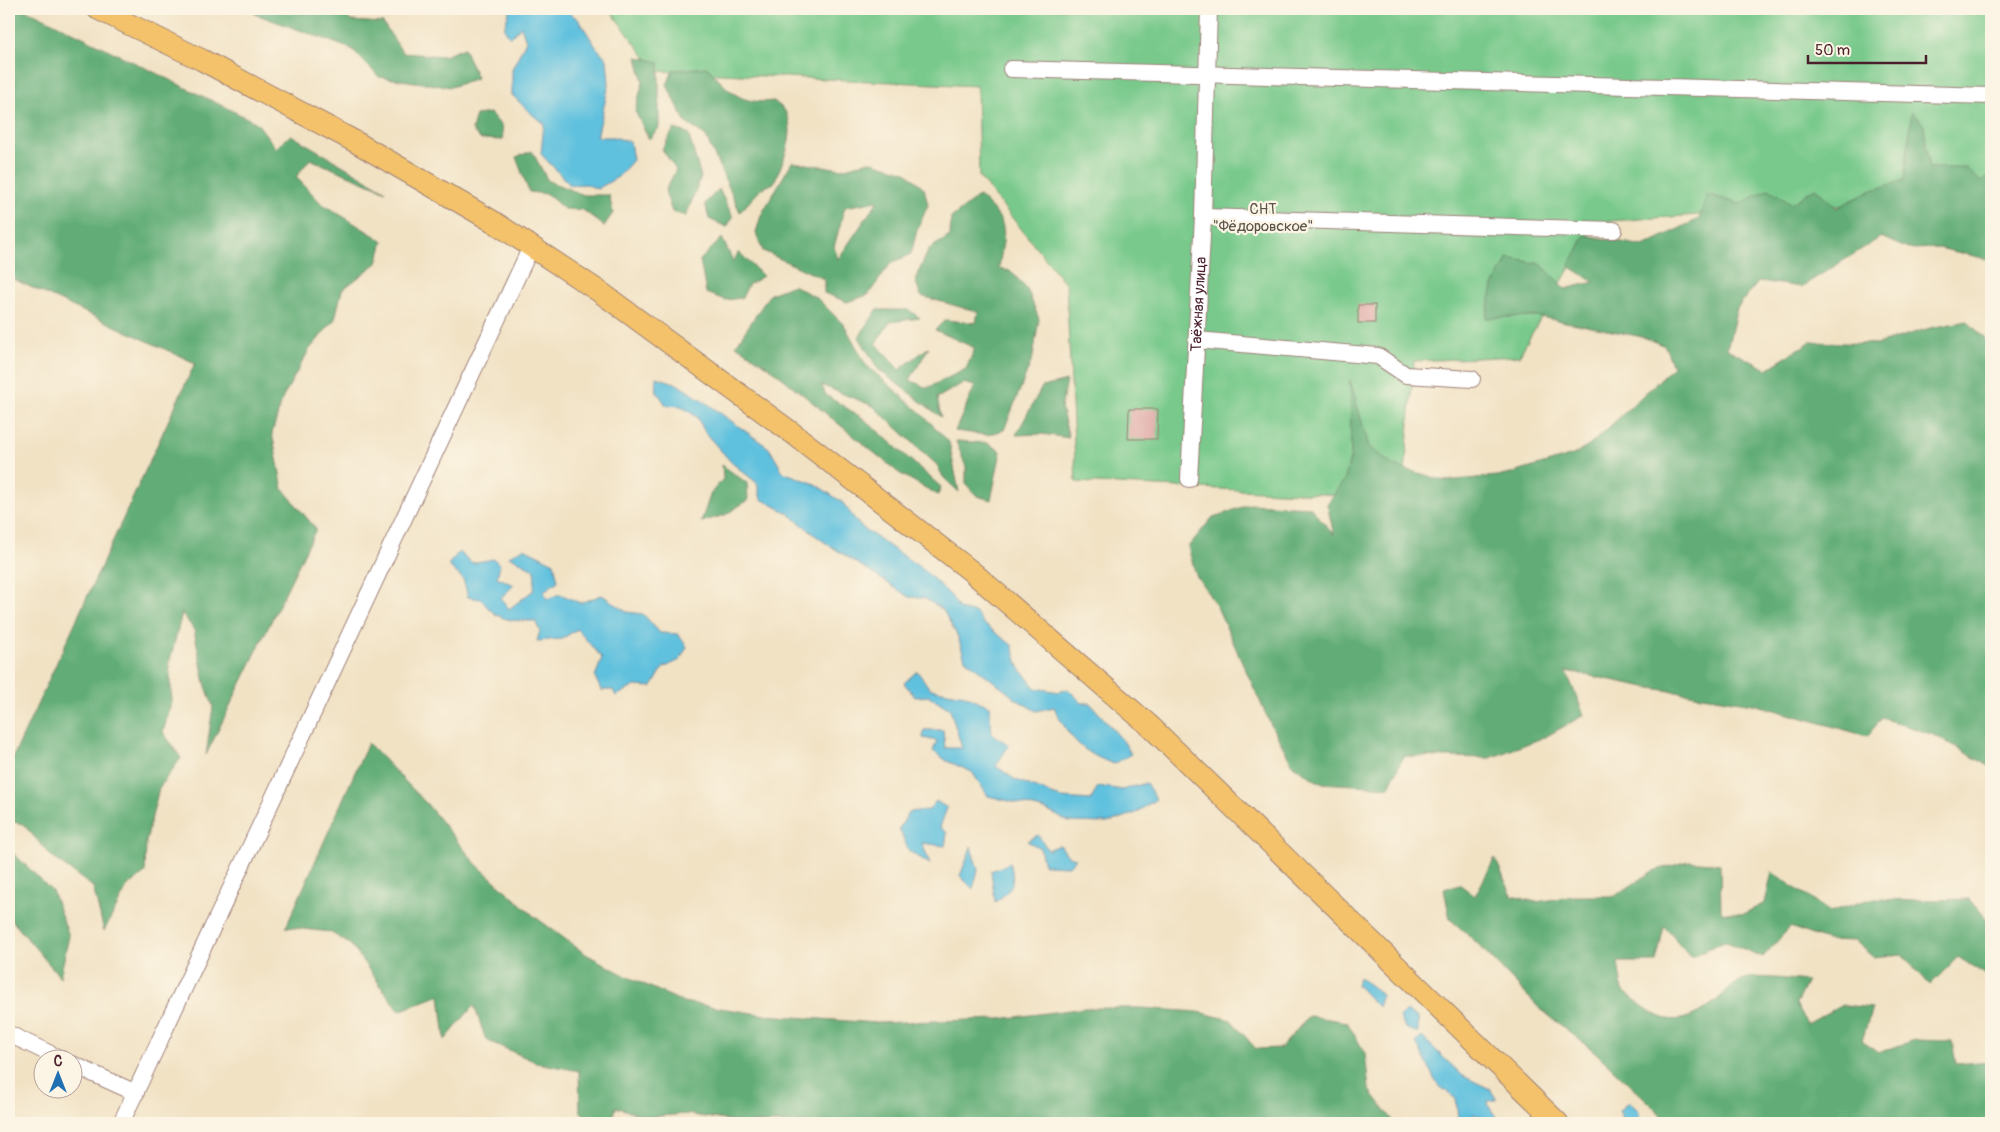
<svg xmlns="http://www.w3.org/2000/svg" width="2000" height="1132" font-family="Pangolin,sans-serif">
<rect width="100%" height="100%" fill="#fcf5e5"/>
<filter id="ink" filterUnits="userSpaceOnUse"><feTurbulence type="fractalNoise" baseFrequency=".02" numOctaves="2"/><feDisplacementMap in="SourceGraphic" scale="10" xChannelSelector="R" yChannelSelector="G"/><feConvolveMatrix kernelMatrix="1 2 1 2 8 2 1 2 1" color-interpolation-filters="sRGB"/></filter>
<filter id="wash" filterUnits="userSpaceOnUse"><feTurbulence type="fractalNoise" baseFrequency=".0096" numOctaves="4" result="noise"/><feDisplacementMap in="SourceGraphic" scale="20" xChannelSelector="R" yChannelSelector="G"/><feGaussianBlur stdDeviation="1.12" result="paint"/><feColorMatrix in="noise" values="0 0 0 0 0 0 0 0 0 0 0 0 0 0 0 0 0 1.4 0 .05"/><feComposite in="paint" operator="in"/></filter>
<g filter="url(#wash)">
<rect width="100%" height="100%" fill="#f1e2c4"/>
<path fill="#78c98b" stroke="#61745b" d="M609 9H1991V210L1921 200 1596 222 1519 356 1414 361 1403 498 1076 482 1066 284 979 177 977 86 656 71Z"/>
<g fill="#62ad77" stroke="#566651" fill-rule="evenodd">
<path d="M9 9H23L36 14 257 123 276 148 291 135 386 191 310 159 296 177 321 203 383 241 377 263 342 290 335 319 309 350 283 397 272 433 283 489 316 529 206 755 213 707 205 683 194 630 182 613 169 664 172 700 163 732 181 758 159 788 146 841 145 873 127 887 104 931 93 887 52 857 23 824 9 821V766L195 363 9 277Z"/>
<path d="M250 9H338L351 21 383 23 403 53 444 56 464 48 477 78 451 87 379 77 352 49 255 14Z"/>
<path d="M637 57 659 62V128L649 139 635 111 643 81Z"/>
<path d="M707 67C729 91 739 105 774 101 777 104 783 108 785 111 798 134 782 162 774 183L761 189 740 212 705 135 686 123 667 85 673 70Z"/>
<path d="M1912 111 1924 125 1929 168H1966L1981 182 1991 176V260L1939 248 1908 249 1881 237 1801 287 1759 281 1737 308 1727 349 1767 369 1810 342 1877 344 1930 328 1967 321 1991 344V767L1934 735 1882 718 1867 736 1753 704 1651 688 1566 671 1584 715 1547 736 1490 758 1404 756 1389 787 1320 783 1293 765 1270 723 1217 607 1196 575 1188 547 1212 518 1250 504 1310 507 1334 535 1327 504 1345 479 1351 454 1350 380 1369 447 1394 466 1446 481 1507 475 1573 455 1589 446 1673 367 1665 346 1643 337 1535 316 1486 318 1493 286 1508 258 1541 264 1565 289 1594 282 1569 266 1585 235 1643 246 1699 219 1707 194 1740 204 1769 189 1791 204 1815 188 1837 208 1870 191 1904 180Z"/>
<path d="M490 113 502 127 503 140 480 139 472 130 476 115Z"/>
<path d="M674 129 688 133 701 177 686 216 672 212 665 191 676 170 662 149Z"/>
<path d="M532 151 548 181 584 195H609L613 213 604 226 583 210 564 209 547 194 529 192 516 157Z"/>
<path d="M869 161 906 172 924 188 928 205 917 230 911 254 891 263 868 295 847 302 824 293V279L763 251 756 233 761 215 792 162 842 169ZM877 201V202L838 259 834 247 845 207Z"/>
<path d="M719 189 733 217 727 227 709 219 705 203Z"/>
<path d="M979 196C1012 225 1004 229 999 269L1011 271 1028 291 1039 319 1033 357 1004 430 987 435 955 431 975 386 963 383 937 398 941 417 878 369 859 337 877 310H909L920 318 890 322 876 343 899 370 929 347 910 380 927 388 966 369 975 348 935 330 945 320 976 323 978 312 921 296 915 280 929 249 950 236 951 218Z"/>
<path d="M722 238 733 261 739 252 763 276 748 285 742 298 725 300 706 293 700 260Z"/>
<path d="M793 285 817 298 845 326 866 365 922 414 949 442 959 492 943 477 937 465 873 406 821 385 826 395 864 419 941 487 938 495 899 473 769 367 736 345 770 294Z"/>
<path d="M1067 381 1061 407 1069 438 1042 434 1016 435 1042 387Z"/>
<path d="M956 441 987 443 1001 451 991 500 977 496 966 484V467Z"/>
<path d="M722 465 747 483 748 500 725 515 701 522 711 493 723 479Z"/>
<path d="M368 743 426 803 476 864 534 916 584 953 626 976 683 1002 765 1015 876 1023 1000 1019 1085 1008H1142L1198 1012 1231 1020 1256 1049 1281 1048 1309 1016 1347 1022 1365 1053 1369 1089 1395 1123H736L738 1122 686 1114 646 1117 616 1107 611 1123H592L580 1111 579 1071 538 1063 486 1040 474 1005 445 1040 440 995 399 1011 351 945 330 932 286 927Z"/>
<path d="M9 849 52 891 69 936 60 977 9 917Z"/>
<path d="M1495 858 1512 896 1536 902 1574 896H1615L1653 871 1689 861 1720 864 1721 912 1743 914 1765 903 1772 872 1830 912 1870 899 1923 900 1970 899 1991 924V978L1958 957 1930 985 1902 954 1874 957 1855 941 1826 940 1790 927 1763 957 1724 941 1691 957 1664 926 1656 962H1618L1622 990C1656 1016 1670 1034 1712 1004 1722 997 1731 985 1742 980 1753 974 1793 980 1807 981L1796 1004 1807 1024 1842 1005 1872 1008 1862 1041 1878 1053 1914 1040 1952 1041 1956 1064 1991 1061V1123H1667L1656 1109 1595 1052 1538 1007 1476 942 1450 919 1444 889 1459 884 1475 896Z"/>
</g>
<g fill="#60c1de" stroke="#557084">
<path d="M510 9H564L579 20 596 47 607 59 609 84 597 137H614L630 142 633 160 618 177 597 189 586 184 570 185 541 154 544 123C531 115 523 105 512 95V69L526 41 521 26 510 38 504 28Z"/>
<path d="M656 377 675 383 702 400 769 448 783 472 815 484 842 502 860 526 925 571 951 596 959 609 976 613 984 624 1012 645 1019 667 1035 688 1059 692 1068 689 1082 703H1090L1124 742 1131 754 1114 764C1082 753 1068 737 1054 707L1036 711 1016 699 965 659 958 637 943 610 924 598 909 597 820 539 788 513 761 499 757 483 732 463 706 434 697 417 681 406 666 405 657 392Z"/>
<path d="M524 548 554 563 558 581 544 591 547 599 560 594 580 603 602 595 627 612 643 614 660 633 678 634 687 647 680 660 663 668 652 687 635 686 616 696 613 690H601L595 677 602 658 577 629 562 639 537 641 540 631 535 621C509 621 497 621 481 599L468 597 463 579 448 565 459 552 472 563 494 559 500 565 497 577 514 585 501 598 509 609 534 590 535 570 509 556Z"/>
<path d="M917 671 930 689 965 695 989 706 992 734 1009 745 996 766 1014 779 1061 798 1091 800 1098 786 1122 790 1146 783 1156 799 1136 813 1107 823 1069 822 1046 810 988 796 972 772 947 761 933 751 937 741 923 738 924 730H943L945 748H962L950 709 929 696 915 697 904 683Z"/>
<path d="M936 801 947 808 940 827 947 833 945 846 922 843 930 864 909 851 899 829 909 812 929 810Z"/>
<path d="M1038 835 1048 850 1060 845 1068 856 1076 858 1069 866 1044 865 1040 848 1027 841Z"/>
<path d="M971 847 978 870 973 889 960 876Z"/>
<path d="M1010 863C1016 883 1012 890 995 902L991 871Z"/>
<path d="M1359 977 1382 995 1378 1007 1357 985Z"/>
<path d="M1406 1011 1418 1018V1033L1405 1028 1400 1017Z"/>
<path d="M1422 1037 1463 1076 1490 1089 1497 1100H1489L1488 1105 1500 1123C1491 1123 1482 1116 1473 1114L1476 1123 1458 1118 1456 1099 1437 1084 1416 1042Z"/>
<path d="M1629 1102 1639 1111V1123H1626L1619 1111Z"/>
</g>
<g id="blocks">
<g fill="#e0aba9">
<rect x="1358" y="305" width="17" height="18"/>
<path d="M1129 409H1158L1157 439H1128Z"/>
</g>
</g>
</g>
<g filter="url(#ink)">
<use href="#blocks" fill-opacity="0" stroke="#9e8078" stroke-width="1"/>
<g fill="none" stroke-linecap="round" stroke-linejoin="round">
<g stroke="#9e8078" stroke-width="18">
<g id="minor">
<path d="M1011 69 1991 96"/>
<path d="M1203 217 1614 230"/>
<path d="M1197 340 1378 356 1406 375 1472 379"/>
<path id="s1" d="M1189 479 1203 217 1209 9"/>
<path d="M9 1034 63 1060"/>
<path d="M72 1064 136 1093"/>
<path d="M121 1123 531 247"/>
</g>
</g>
<g stroke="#9e8078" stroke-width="23">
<path id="major" d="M98 9 202 60 354 141 494 222 600 292 795 435 971 571 1150 726 1558 1123"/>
</g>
<use href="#minor" stroke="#fff" stroke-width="16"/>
<use href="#major" stroke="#f3c26a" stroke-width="21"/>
</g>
</g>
<g text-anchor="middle" stroke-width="4.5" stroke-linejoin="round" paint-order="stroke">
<g font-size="15" fill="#585248" stroke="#fcf5e5">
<text x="1263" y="214">СНТ<tspan x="1263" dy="17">"Фёдоровское"</tspan></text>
</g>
<g font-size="15" fill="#4a1f2b" stroke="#fcf5e5">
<text dy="5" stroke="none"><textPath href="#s1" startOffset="175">Таёжная улица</textPath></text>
</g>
</g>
<rect width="2000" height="1132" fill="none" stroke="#fcf5e5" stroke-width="30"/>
<g transform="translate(58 1074)"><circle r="24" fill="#fcf5e5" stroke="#b59f9b"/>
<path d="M0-4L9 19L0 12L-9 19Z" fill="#1f6fb2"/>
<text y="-8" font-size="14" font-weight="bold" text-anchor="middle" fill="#4a1f2b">С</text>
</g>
<path d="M1808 55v8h118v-8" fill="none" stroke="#4a1f2b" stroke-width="2.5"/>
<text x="1815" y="55" font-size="15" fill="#4a1f2b" stroke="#fcf5e5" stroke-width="4" paint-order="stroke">50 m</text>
</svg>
